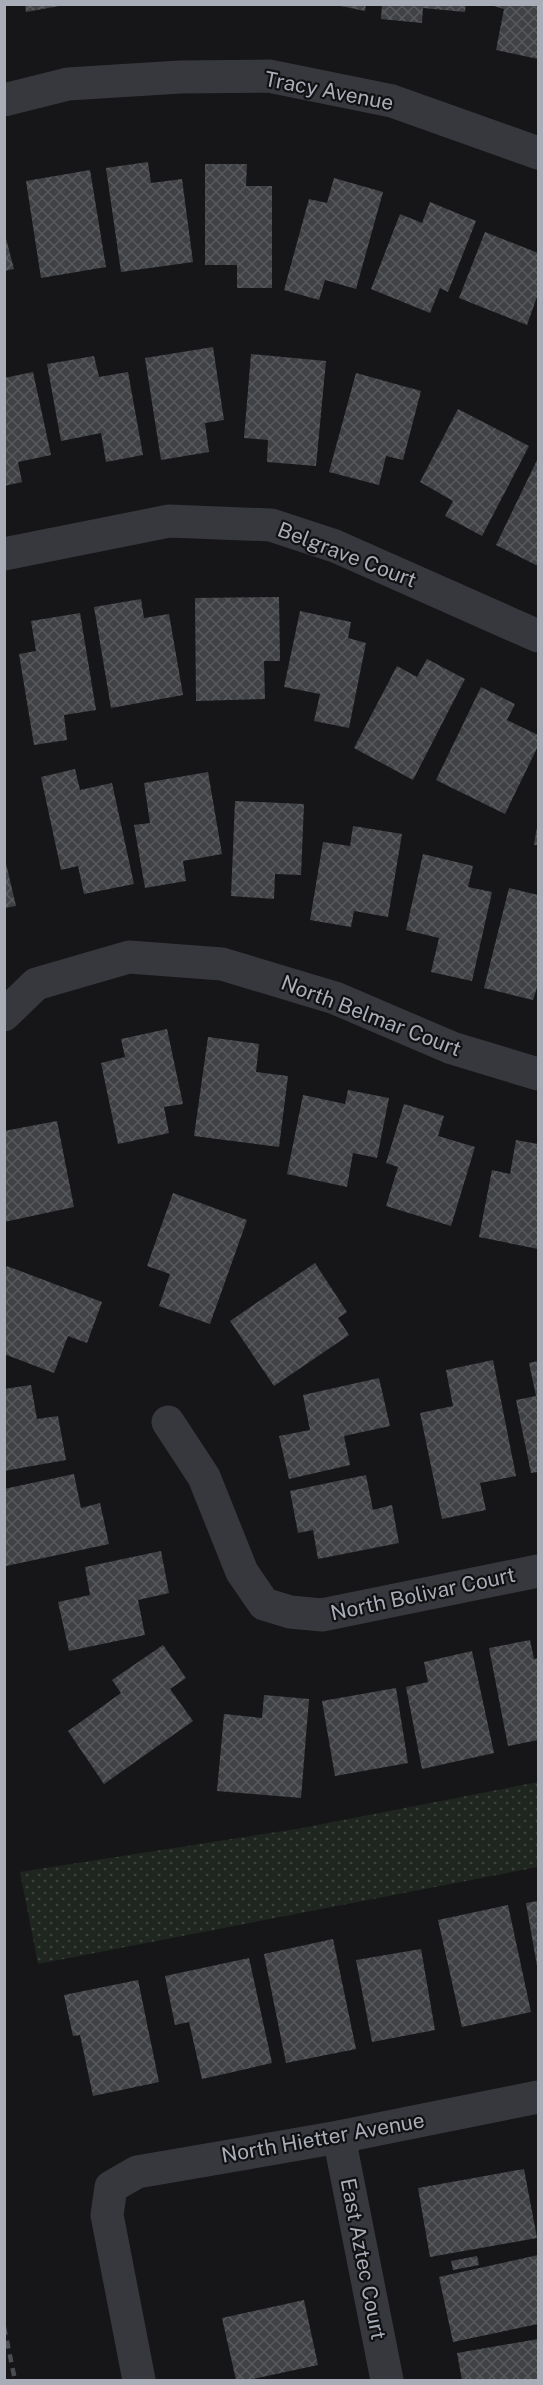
<svg xmlns="http://www.w3.org/2000/svg" width="543" height="2385" font-family="'Public Sans',sans-serif">
<defs>
<pattern id="grass-dots" width="8" height="8" patternUnits="userSpaceOnUse" patternTransform="scale(1.5)"><rect width="8" height="8" fill="#1e261f"/><path d="M2 2h.1M6 6h.1" fill="none" stroke="#3c433d" stroke-width="1.8" stroke-linecap="round"/></pattern>
<pattern id="building-cross-hatch" width="8" height="8" patternUnits="userSpaceOnUse" patternTransform="scale(1.5)"><rect width="8" height="8" fill="#404145"/><path d="M0 0l8 8M0 8l8-8" fill="none" stroke="#595a5e"/></pattern>
</defs>
<rect width="100%" height="100%" fill="#161618"/>
<path fill="url(#grass-dots)" d="M538 1782V1867L38 1964 20 1872 302 1828Z"/>
<g fill="url(#building-cross-hatch)">
<path d="M25 4H59V6L26 12Z"/>
<path d="M331 4H366L365 11Z"/>
<path d="M382 4H466L465 12 423 8 422 23 381 19Z"/>
<path d="M487 4H538V59L496 50 504 9Z"/>
<path d="M148 162 151 183 182 179 193 262 121 272 106 168Z"/>
<path d="M205 164H247L246 186H272V288H237V265H205Z"/>
<path d="M90 170 106 267 41 278 26 181Z"/>
<path d="M334 178 383 192 356 289 325 280 319 300 284 290 309 199 327 203Z"/>
<path d="M430 202 476 221 448 292 440 288 430 313 371 289 400 214 422 223Z"/>
<path d="M4 231 14 269 4 271Z"/>
<path d="M485 232 538 253V294L527 325 459 298Z"/>
<path d="M213 347 224 420 205 423 209 452 161 460 145 358Z"/>
<path d="M251 354 326 361 316 466 267 462 268 440 244 438Z"/>
<path d="M94 356 99 377 128 372 143 455 106 462 101 433 61 441 47 364Z"/>
<path d="M33 372 51 455 18 462 22 482 4 486V378Z"/>
<path d="M356 373 421 391 403 460 386 456 379 485 329 472Z"/>
<path d="M458 409 529 446 482 536 445 516 453 501 420 482Z"/>
<path d="M538 458V566L496 545Z"/>
<path d="M279 597 280 661H264L265 699 196 701 195 598Z"/>
<path d="M141 599 144 618 169 614 183 695 111 708 94 607Z"/>
<path d="M300 611 351 622 348 638 366 643 349 728 314 721 320 694 284 687Z"/>
<path d="M80 613 96 710 64 715 67 740 34 745 19 654 36 651 31 621Z"/>
<path d="M427 659 465 679 413 780 354 748 397 666 417 677Z"/>
<path d="M481 687 515 704 507 720 538 735V746L505 814 436 780Z"/>
<path d="M75 769 80 790 112 783 134 884 84 894 78 866 61 870 41 777Z"/>
<path d="M208 772 222 854 183 861 186 881 145 888 134 825 150 823 144 783Z"/>
<path d="M235 801 304 804 301 875 275 874 274 899 231 896Z"/>
<path d="M353 826 402 834 388 917 354 911 351 927 310 920 323 842 350 846Z"/>
<path d="M537 827H538V845H534Z"/>
<path d="M423 854 473 866 468 887 492 892 472 981 431 972 439 938 406 930Z"/>
<path d="M4 855 16 906 4 908Z"/>
<path d="M509 888 538 895V984L533 1000 484 988Z"/>
<path d="M167 1029 183 1104 164 1107 169 1133 118 1144 101 1063 125 1057 121 1039Z"/>
<path d="M208 1037 259 1044 256 1072 288 1076 279 1147 194 1136Z"/>
<path d="M348 1090 389 1098 377 1158 353 1153 347 1187 287 1174 303 1095 345 1104Z"/>
<path d="M404 1104 444 1116 438 1136 475 1147 451 1226 386 1206 398 1167 386 1163Z"/>
<path d="M57 1121 74 1207 4 1222V1131Z"/>
<path d="M516 1140 538 1144V1249L479 1237 492 1170 510 1174Z"/>
<path d="M173 1193 247 1220 210 1324 159 1306 170 1274 147 1266Z"/>
<path d="M315 1263 347 1312 338 1318 349 1335 274 1386 230 1321Z"/>
<path d="M7 1266 102 1302 87 1343 68 1336 54 1373 4 1354V1273Z"/>
<path d="M493 1360 516 1476 480 1483 486 1510 442 1519 420 1413 453 1406 446 1370Z"/>
<path d="M538 1361V1472L531 1473 516 1400 536 1396 529 1363Z"/>
<path d="M379 1378 390 1426 344 1436 350 1465 289 1479 279 1436 310 1430 303 1395Z"/>
<path d="M31 1385 37 1419 58 1416 66 1460 4 1471V1389Z"/>
<path d="M74 1474 81 1508 100 1503 109 1544 6 1566 4 1489Z"/>
<path d="M366 1475 373 1510 392 1505 399 1543 318 1559 313 1530 298 1533 290 1491Z"/>
<path d="M161 1551 169 1593 138 1600 145 1635 69 1651 58 1602 90 1595 85 1567Z"/>
<path d="M530 1640 534 1659 538 1658V1740L508 1746 489 1648Z"/>
<path d="M163 1645 186 1678 170 1689 193 1721 104 1784 68 1731 121 1693 112 1680Z"/>
<path d="M472 1651 494 1753 422 1769 406 1687 428 1682 424 1662Z"/>
<path d="M396 1688 408 1763 335 1776 322 1701Z"/>
<path d="M264 1695 309 1699 301 1798 217 1791 224 1714 262 1718Z"/>
<path d="M538 1901V1966H537L526 1903Z"/>
<path d="M508 1905 531 2012 462 2027 438 1920Z"/>
<path d="M333 1939 356 2049 286 2063 264 1954Z"/>
<path d="M421 1949 435 2030 372 2042 356 1960Z"/>
<path d="M249 1958 272 2063 202 2079 189 2022 175 2025 165 1976Z"/>
<path d="M138 1980 159 2082 93 2096 80 2035 73 2036 64 1995Z"/>
<path d="M524 2169 537 2238 430 2257 418 2188Z"/>
<path d="M538 2255V2324L453 2342 439 2277Z"/>
<path d="M477 2256 479 2265 453 2270 451 2261Z"/>
<path d="M304 2300 318 2365 248 2380H236L222 2318Z"/>
<path d="M538 2339V2380H462L457 2353Z"/>
</g>
<g fill="none" stroke-linecap="round" stroke-linejoin="round">
<g stroke="#37383d" stroke-width="33">
<path d="M4 100 68 84 180 77 269 76 392 101 538 153"/>
<path d="M4 554 169 521 271 525 335 546 538 636"/>
<path d="M4 1015 36 984 129 957 222 964 335 998 452 1048 538 1074"/>
<path d="M168 1422 204 1477 242 1572 264 1604 290 1612 322 1615 538 1571"/>
<path d="M339 2137 387 2380"/>
<path d="M139 2380 107 2215 111 2187 137 2172 339 2137 538 2097"/>
</g>
<path stroke="#4a4c52" stroke-width="4.5" stroke-dasharray="8 6" stroke-linecap="butt" d="M4 2327 15 2380"/>
</g>
<g text-anchor="middle" stroke-width="4.5" stroke-linejoin="round" paint-order="stroke">
<g font-size="21" fill="#a8adb8" stroke="#111113">
<text transform="translate(329 91) rotate(11)" y="7">Tracy Avenue</text>
<text transform="translate(347 555) rotate(21)" y="7">Belgrave Court</text>
<text transform="translate(371 1016) rotate(21)" y="7">North Belmar Court</text>
<text transform="translate(423 1594) rotate(-12)" y="7">North Bolivar Court</text>
<text transform="translate(323 2138) rotate(-10)" y="7">North Hietter Avenue</text>
<text transform="translate(363 2259) rotate(79)" y="7">East Aztec Court</text>
</g>
</g>
<rect width="543" height="2385" fill="none" stroke="#a8adb8" stroke-width="12"/>
</svg>
